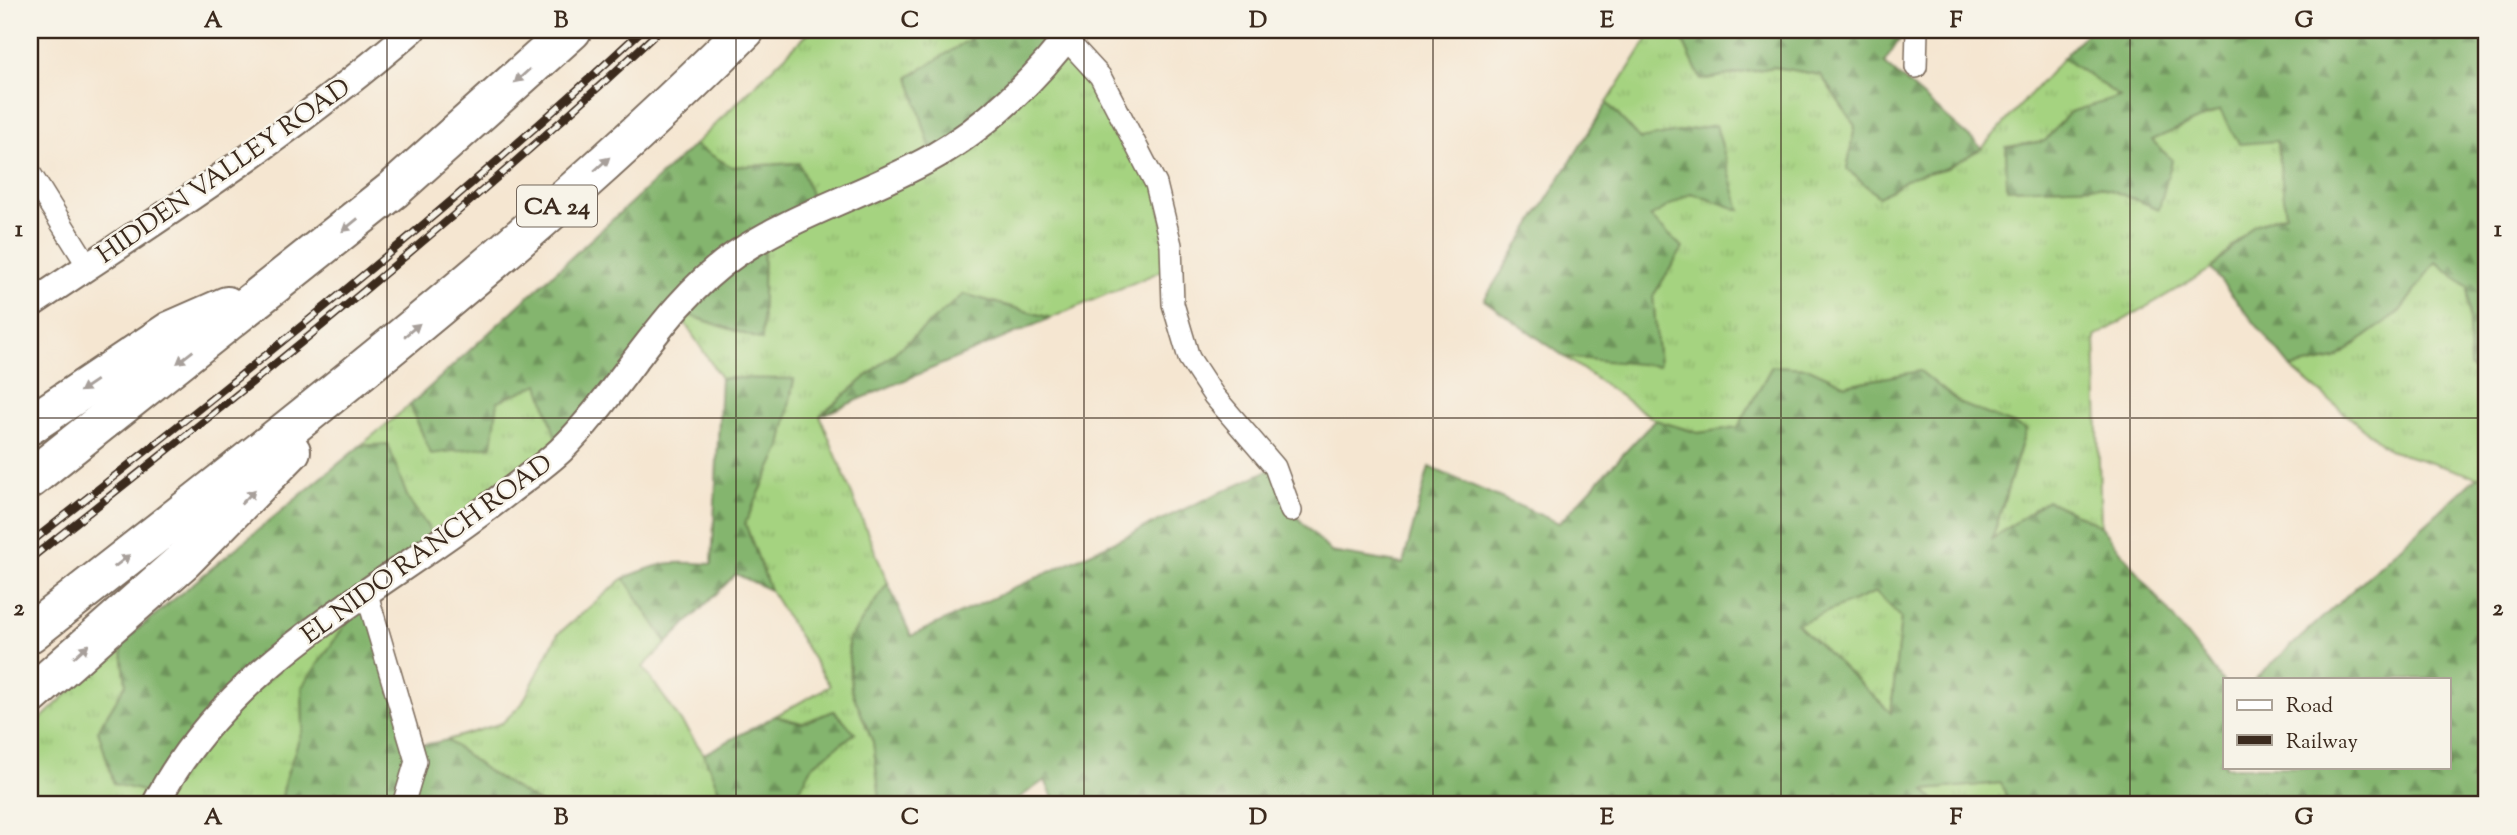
<svg xmlns="http://www.w3.org/2000/svg" width="2517" height="835" font-family="'Sorts Mill Goudy',serif">
<defs>
<pattern id="grass-tufts" width="24" height="20" patternUnits="userSpaceOnUse" patternTransform="scale(1.75)"><rect width="24" height="20" fill="#a5d380"/><path d="M3 7l-1-3M5 7V3M7 7l1-3M15 17l-1-3M17 17v-4M19 17l1-3" fill="none" stroke="#8fb56e"/></pattern>
<pattern id="forest-firs" width="22" height="20" patternUnits="userSpaceOnUse" patternTransform="scale(1.75)"><rect width="22" height="20" fill="#84b56e"/><path d="M5 1l3.5 6h-7zM16 11l3.5 6h-7z" fill="#6d935a"/></pattern>
</defs>
<rect width="100%" height="100%" fill="#f7f3e8"/>
<filter id="ink" filterUnits="userSpaceOnUse"><feTurbulence type="fractalNoise" baseFrequency=".0143" numOctaves="2"/><feDisplacementMap in="SourceGraphic" scale="14" xChannelSelector="R" yChannelSelector="G"/><feConvolveMatrix kernelMatrix="1 2 1 2 8 2 1 2 1" color-interpolation-filters="sRGB"/></filter>
<filter id="wash" filterUnits="userSpaceOnUse"><feTurbulence type="fractalNoise" baseFrequency=".00686" numOctaves="4" result="noise"/><feDisplacementMap in="SourceGraphic" scale="28" xChannelSelector="R" yChannelSelector="G"/><feGaussianBlur stdDeviation="1.57" result="paint"/><feColorMatrix in="noise" values="0 0 0 0 0 0 0 0 0 0 0 0 0 0 0 0 0 1.4 0 .05"/><feComposite in="paint" operator="in"/></filter>
<g filter="url(#wash)">
<rect width="100%" height="100%" fill="#f5e6d1"/>
<g fill="url(#grass-tufts)" stroke="#707e4f" stroke-width="2">
<path d="M811 30H963L970 39H1066L1156 184 1171 267 1051 318 964 294 820 416 888 583 848 641 851 689 873 742 881 800 791 805 813 765 855 733 834 711 802 723 775 716 830 686 770 590 745 523 781 447 794 380 721 378 677 311 762 339 764 238 792 163 732 167 694 145Z"/>
<path d="M1653 30H1678L1701 80 1774 67 1821 75 1855 126 1847 169 1879 197 1911 177 1947 168 1982 148 2063 58 2121 97 2070 112 2045 141 2006 147 2008 189 2100 186 2158 208 2152 140 2220 110 2277 140 2286 214 2254 225 2211 269 2095 337 2101 526 2047 501 1992 540 2026 430 1961 404 1920 371 1846 385 1809 368 1772 366 1738 428 1698 433 1655 420 1565 357 1659 365 1653 296 1683 248 1650 217 1691 193 1739 209 1640 139 1607 103Z"/>
<path d="M2436 261 2468 287 2470 367 2487 378V475L2477 477 2389 450 2291 368 2335 359 2400 311Z"/>
<path d="M540 383 560 451 439 543 408 499 388 445 360 446 410 405 431 454 498 401Z"/>
<path d="M624 578 667 643 643 667 704 754 725 805H543L490 773 447 740 502 723 522 704 558 634Z"/>
<path d="M1876 592 1901 617 1891 713 1796 623Z"/>
<path d="M367 594 302 687 303 728 285 780 281 805H155L159 796 139 805H30V729L121 643 126 684 98 730 114 784 194 743Z"/>
<path d="M2002 783 2010 805H1938L1924 790Z"/>
</g>
<g fill="url(#forest-firs)" stroke="#607046" stroke-width="2" fill-rule="evenodd">
<path d="M963 30H1072L933 157 909 77 970 39Z"/>
<path d="M1678 30H1906L1884 63 1982 148 1947 168 1911 177 1879 197 1847 169 1855 126 1821 75 1774 67 1701 80Z"/>
<path d="M2089 30H2487V378L2470 367 2468 287 2436 262 2400 311 2335 359 2291 368 2211 269 2254 225 2286 214 2277 141 2239 144 2220 110 2152 140 2172 160 2159 209 2100 186 2007 189 2006 147 2045 141 2070 112 2120 97 2063 58Z"/>
<path d="M1607 103 1640 139 1716 125 1740 210 1691 193 1650 217 1683 248 1653 296 1659 366 1565 357 1484 300Z"/>
<path d="M694 145 732 167 799 163 817 210 764 238 762 340 677 311 560 451 539 384 498 401 492 446 431 454 410 405Z"/>
<path d="M964 294 1051 318 820 416Z"/>
<path d="M1772 366 1809 368 1846 385 1920 371 1961 404 2026 429 1992 539 2047 500 2101 526 2225 684V767H2449V679H2255L2477 477 2487 475V805H2010L2001 783 1925 790 1938 805H1415L1407 792 1378 805H1056L1045 780 1009 805H725L704 754 775 716 802 723 834 711 855 733 813 765 791 805 880 800 873 742 851 689 848 641 888 583 911 636 1275 467 1291 511 1331 552 1403 564 1429 467 1559 523 1655 420 1698 433 1738 427ZM1876 592 1901 617 1891 713 1797 624Z"/>
<path d="M721 378 794 379 781 447 745 523 770 590 736 574 667 643 624 578C665 561 669 561 712 564Z"/>
<path d="M388 444 408 499 439 543 367 594 414 747 447 740 490 773 543 805H281L285 780 303 728 302 687 365 596 290 647 155 805H139L159 795 114 784 98 730 126 684 121 643 360 446Z"/>
</g>
</g>
<g filter="url(#ink)">
<g fill="none" stroke-linecap="round" stroke-linejoin="round">
<g stroke="#7c6c5d" stroke-width="24">
<g id="minor">
<path d="M1066 39 1100 76 1156 184 1171 245 1173 304 1189 358 1214 396 1275 467 1291 511"/>
<path d="M1916 67 1917 30"/>
<path d="M30 173 88 266"/>
<path d="M367 594 416 761 403 805"/>
</g>
</g>
<g stroke="#7c6c5d" stroke-width="30">
<g id="tertiary">
<path d="M30 305C160 218 294 133 412 30"/>
<path d="M155 805C228 660 386 589 508 492 526 478 545 465 561 450 622 390 664 303 736 254 797 213 869 193 933 157 983 129 1039 77 1072 30"/>
</g>
</g>
<g stroke="#7c6c5d" stroke-width="42">
<g id="motorway">
<path d="M30 425 170 331 227 306"/>
<path d="M30 479 393 190 572 30"/>
<path d="M30 633C275 440 524 251 745 30"/>
<path d="M30 696 184 560 291 451"/>
</g>
</g>
<use href="#minor" stroke="#fff" stroke-width="21"/>
<use href="#tertiary" stroke="#fff" stroke-width="26"/>
<use href="#motorway" stroke="#fff" stroke-width="38"/>
<g stroke="#3b2a1e" stroke-width="8">
<g id="rail">
<path d="M30 543C239 378 447 213 642 30"/>
<path d="M30 559C246 389 460 219 660 30"/>
</g>
</g>
<use href="#rail" stroke="#f7f3e8" stroke-width="5" stroke-dasharray="16" stroke-linecap="butt"/>
</g>
<defs><path id="oneway-solid" d="M-6-.8H1V-3.2L6.5 0L1 3.2V.8H-6Z" transform="scale(1.75)"/></defs>
<g fill="#a79f9a">
<use href="#oneway-solid" transform="translate(522 76) rotate(138)"/>
<use href="#oneway-solid" transform="translate(602 164) rotate(-42)"/>
<use href="#oneway-solid" transform="translate(350 225) rotate(141)"/>
<use href="#oneway-solid" transform="translate(412 330) rotate(-40)"/>
<use href="#oneway-solid" transform="translate(185 357) rotate(142)"/>
<use href="#oneway-solid" transform="translate(88 386) rotate(146)"/>
<use href="#oneway-solid" transform="translate(248 497) rotate(-46)"/>
<use href="#oneway-solid" transform="translate(122 561) rotate(-38)"/>
<use href="#oneway-solid" transform="translate(81 651) rotate(-42)"/>
</g>
</g>
<path fill="none" stroke="#3b2a1e" stroke-width="2" stroke-opacity="0.55" d="M387 30V805M736 30V805M1084 30V805M1433 30V805M1781 30V805M2130 30V805M30 418H2487"/>
<g text-anchor="middle" stroke-width="5" stroke-linejoin="round" paint-order="stroke">
<rect fill="#f7f3e8" stroke="#73665b" stroke-width="2" x="517" y="185.5" width="80" height="41" rx="5"/>
<g font-size="24" font-weight="bold" fill="#3b2a1e">
<text x="557" y="214">CA 24</text>
</g>
<g font-size="26" fill="#3b2a1e" stroke="#f7f3e8">
<text transform="translate(223 170) rotate(-35)" y="9">HIDDEN VALLEY ROAD</text>
<text transform="translate(426 548) rotate(-36)" y="9">EL NIDO RANCH ROAD</text>
</g>
</g>
<rect width="2517" height="835" fill="none" stroke="#f7f3e8" stroke-width="77"/>
<rect x="2223" y="678" width="228" height="91" fill="#f7f3e8" stroke="#aca397" stroke-width="2"/>
<rect x="2237" y="700" width="35" height="10" fill="#ffffff" stroke="#aca397" stroke-width="2"/>
<text x="2286" y="712" font-size="21" fill="#3b2a1e">Road</text>
<rect x="2237" y="735" width="35" height="10" fill="#3b2a1e" stroke="#aca397" stroke-width="2"/>
<text x="2286" y="748" font-size="21" fill="#3b2a1e">Railway</text>
<rect x="38" y="38" width="2440" height="758" fill="none" stroke="#3b2a1e" stroke-width="2.5"/>
<g font-size="23" text-anchor="middle" font-weight="bold" fill="#3b2a1e">
<text x="213" y="27">A</text>
<text x="561" y="27">B</text>
<text x="910" y="27">C</text>
<text x="1258" y="27">D</text>
<text x="1607" y="27">E</text>
<text x="1956" y="27">F</text>
<text x="2304" y="27">G</text>
<text x="19" y="236">1</text>
<text x="2498" y="236">1</text>
<text x="19" y="615">2</text>
<text x="2498" y="615">2</text>
<text x="213" y="824">A</text>
<text x="561" y="824">B</text>
<text x="910" y="824">C</text>
<text x="1258" y="824">D</text>
<text x="1607" y="824">E</text>
<text x="1956" y="824">F</text>
<text x="2304" y="824">G</text>
</g>
</svg>
